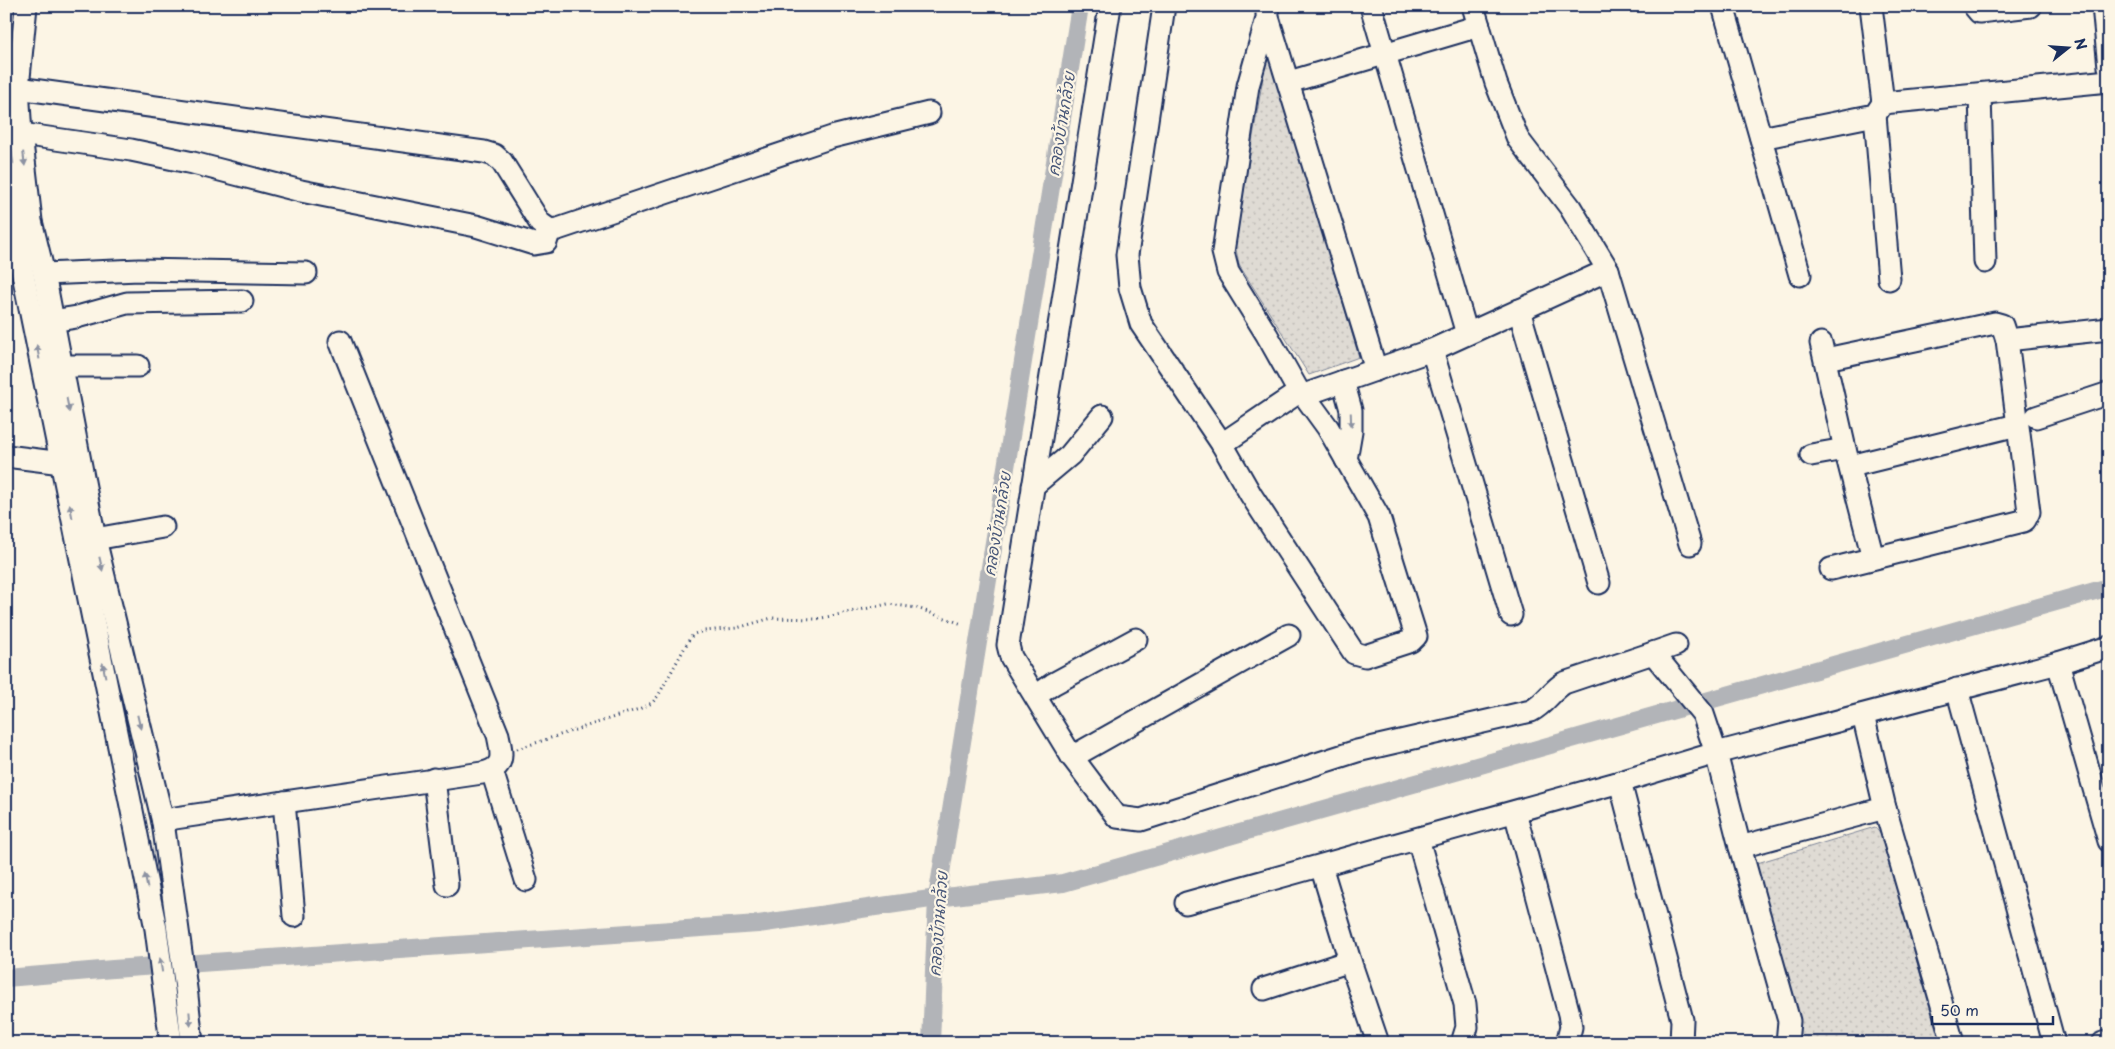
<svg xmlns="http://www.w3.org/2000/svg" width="2115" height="1049" font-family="'Playpen Sans','Playpen Sans Thai',sans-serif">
<defs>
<pattern id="garden-dots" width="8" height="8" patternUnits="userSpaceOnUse" patternTransform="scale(1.25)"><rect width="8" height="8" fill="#dfdbd4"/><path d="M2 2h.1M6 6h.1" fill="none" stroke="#bfbcb8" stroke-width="1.8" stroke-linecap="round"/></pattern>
</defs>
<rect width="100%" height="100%" fill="#fcf5e5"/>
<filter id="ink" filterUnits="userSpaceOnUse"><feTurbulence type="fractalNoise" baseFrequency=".02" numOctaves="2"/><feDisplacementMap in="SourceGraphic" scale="10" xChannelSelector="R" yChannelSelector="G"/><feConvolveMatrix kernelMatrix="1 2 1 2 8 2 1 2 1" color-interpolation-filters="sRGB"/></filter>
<g filter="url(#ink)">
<g fill="url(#garden-dots)" stroke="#7d8599">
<path d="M1270 55 1359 357 1309 375 1239 265 1235 244 1266 59Z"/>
<path d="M1875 827 1881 835 1940 1043H1798L1799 1023 1754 864Z"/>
</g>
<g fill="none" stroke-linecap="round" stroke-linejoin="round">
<g stroke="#b2b4b8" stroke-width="18">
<path d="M6 978 113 969 758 924 937 898 1063 883 2109 587"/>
<path d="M931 1043 937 898 1080 6"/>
</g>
<g stroke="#1b2f5e" stroke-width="25">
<g id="minor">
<path d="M26 6 18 88 21 134 31 221 44 274 95 539 163 822 187 996 192 1043"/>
<path d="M1110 6 1008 645 1011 657 1072 757 1117 817 1141 820 1357 751 1531 711C1545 704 1551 691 1564 683L1653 653 1703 714 1716 753 1740 847 1789 1021 1787 1043"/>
<path d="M1164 6 1127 255 1130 288 1141 324 1222 444 1251 495 1354 653 1365 656 1411 641 1416 636 1379 517 1328 428 1304 395 1299 392 1267 335 1228 272 1223 252 1248 86 1268 15"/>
<path d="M1371 6 1467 334"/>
<path d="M1473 6 1496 83 1518 139 1570 207 1608 270 1690 544"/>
<path d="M1723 6 1800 275"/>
<path d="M1871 6 1883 103"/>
<path d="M1974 6 1979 12 2031 6"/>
<path d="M2103 6 2109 67"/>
<path d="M1267 14 1376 370"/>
<path d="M1289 82 1479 26"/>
<path d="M18 88 484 152 494 155 502 162 540 223 550 230 558 229 832 137 929 113"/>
<path d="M1980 95 1985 262"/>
<path d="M1875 115 1889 279"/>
<path d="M21 134 131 150 193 163 301 191 476 226 534 244 546 242 550 230"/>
<path d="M1761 138 1875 115 1883 103 2109 81"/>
<path d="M6 171 14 230 156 929 171 1043"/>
<path d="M44 274 139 270 306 273"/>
<path d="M1519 310 1599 583"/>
<path d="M52 321 77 317 127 303 242 301"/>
<path d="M2007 340 2109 329"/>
<path d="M1821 343 1845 449 1873 558"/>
<path d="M1432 350 1511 615"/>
<path d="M1826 359 1995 323 2002 325 2007 340 2029 512 2025 520 2023 521 1831 569"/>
<path d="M60 366H138"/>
<path d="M1343 381 1351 410V431L1346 460"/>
<path d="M1304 395 1432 350 1608 270"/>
<path d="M2036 417 2109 393"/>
<path d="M1222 444 1299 392"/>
<path d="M1811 455 1845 449"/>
<path d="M6 456 62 463 73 462"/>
<path d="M1851 466 2017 425"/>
<path d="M1033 486 1070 455 1102 416"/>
<path d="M95 539 163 527"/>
<path d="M1653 653 1676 645"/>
<path d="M2058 663 2109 841"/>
<path d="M1957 689 2054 1043"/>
<path d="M1036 696 1053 684 1136 639"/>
<path d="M1863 715 1885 808 1953 1043"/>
<path d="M1072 757 1289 635"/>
<path d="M492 771 526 880"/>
<path d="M434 779 447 885"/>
<path d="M1620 782 1682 1020 1681 1043"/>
<path d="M284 802 294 916"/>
<path d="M1515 812 1569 1014 1571 1027 1567 1043"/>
<path d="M163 822 175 818 482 773C506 768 502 754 498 735L340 341"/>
<path d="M1418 839 1465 1004 1467 1027 1462 1043"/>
<path d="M1740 847 1885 808"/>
<path d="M1321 866 1350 961 1378 1043"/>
<path d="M1186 903 1620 782 1716 753 2058 663 2109 647"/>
<path d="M1264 989 1350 961"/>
<path d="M2103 1043 2109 1041"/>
</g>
</g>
<path stroke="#1b2f5e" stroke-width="3" stroke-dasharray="1 4" stroke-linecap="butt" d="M517 749 639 709 652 703 658 696 690 638 694 634 704 631 737 628 772 618 817 619 888 604 917 608 962 624"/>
<use href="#minor" stroke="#fcf5e5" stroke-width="21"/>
</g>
<defs><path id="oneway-solid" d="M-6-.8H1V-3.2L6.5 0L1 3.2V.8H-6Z" transform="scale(1.25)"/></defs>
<g fill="#8c92a2">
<use href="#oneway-solid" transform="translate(24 159) rotate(83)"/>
<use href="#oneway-solid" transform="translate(38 352) rotate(-101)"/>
<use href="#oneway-solid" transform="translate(68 405) rotate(78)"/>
<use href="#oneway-solid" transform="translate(1351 420) rotate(88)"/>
<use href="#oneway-solid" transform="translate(71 511) rotate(-101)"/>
<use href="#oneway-solid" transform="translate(101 564) rotate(77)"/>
<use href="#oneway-solid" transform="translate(104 670) rotate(-101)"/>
<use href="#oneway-solid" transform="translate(139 722) rotate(77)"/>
<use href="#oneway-solid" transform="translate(146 881) rotate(-101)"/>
<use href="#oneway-solid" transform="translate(161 965) rotate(-99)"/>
<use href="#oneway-solid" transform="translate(190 1019) rotate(85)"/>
</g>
</g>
<g text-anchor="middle" stroke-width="4.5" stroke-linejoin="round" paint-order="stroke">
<g font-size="16" font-style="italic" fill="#485779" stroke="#fcf5e5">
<text transform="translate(1061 124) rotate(-81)" y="6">คลองบ้านกล้วย</text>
<text transform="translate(997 524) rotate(-81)" y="6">คลองบ้านกล้วย</text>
<text transform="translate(938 924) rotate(-86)" y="6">คลองบ้านกล้วย</text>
</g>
</g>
<rect width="2115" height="1049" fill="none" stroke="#fcf5e5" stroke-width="25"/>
<rect x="12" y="12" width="2090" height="1024" fill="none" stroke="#1b2f5e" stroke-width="2" filter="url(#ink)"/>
<g transform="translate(2068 48) rotate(73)" stroke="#fcf5e5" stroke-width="4" paint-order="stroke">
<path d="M0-4L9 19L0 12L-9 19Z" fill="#1b2f5e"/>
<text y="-8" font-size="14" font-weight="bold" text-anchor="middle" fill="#1b2f5e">N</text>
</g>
<path d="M1932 1016v8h121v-8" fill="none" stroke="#1b2f5e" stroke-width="2.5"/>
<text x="1940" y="1016" font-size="15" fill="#1b2f5e" stroke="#fcf5e5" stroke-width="4" paint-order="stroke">50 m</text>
</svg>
